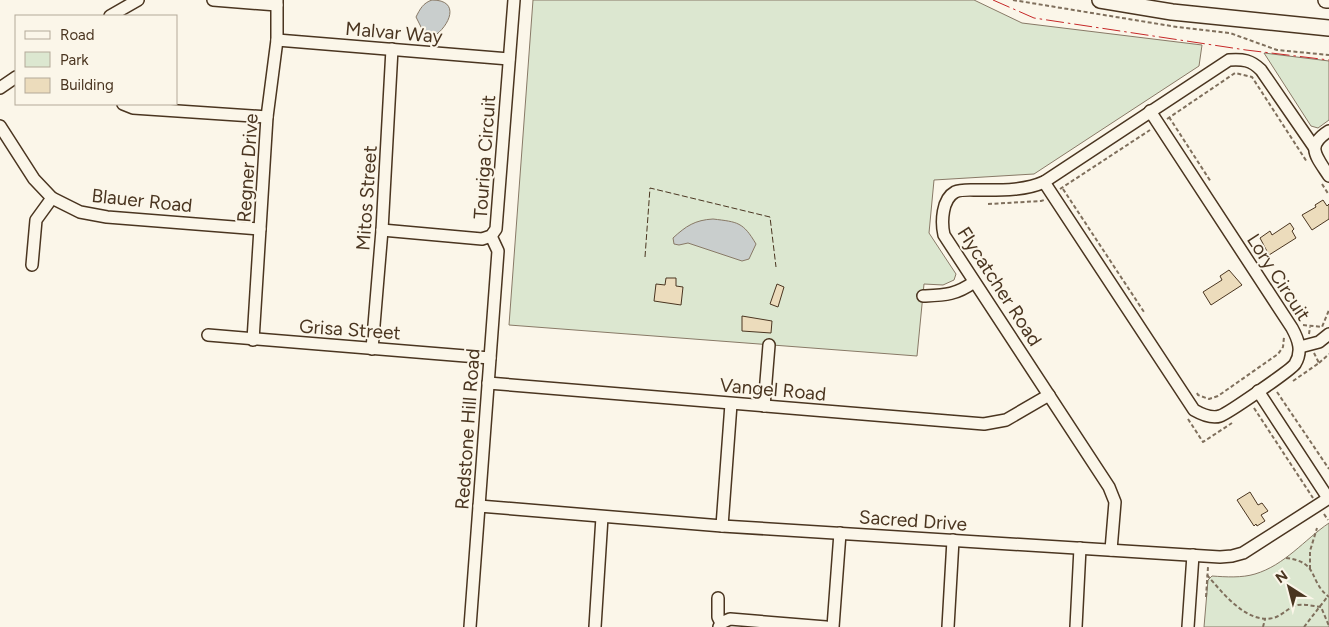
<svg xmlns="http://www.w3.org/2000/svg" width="1329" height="627" font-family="Figtree,sans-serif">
<rect width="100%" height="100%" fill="#fbf6e9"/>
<g fill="#dce7d0" stroke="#887966">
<path d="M533 0H974L1022 23 1202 45 1199 66 1034 174 934 180 929 233 956 274 954 280 943 285 924 284 917 356 509 325Z"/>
<path d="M1264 53 1329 61V120L1318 128 1311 126Z"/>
<path d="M1329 523V627H1204L1208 580 1212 576C1226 577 1242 578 1255 574 1285 565 1304 540 1329 523Z"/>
</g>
<g fill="#c9cecd" stroke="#887966">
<path d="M432 0C461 0 450 26 433 37L422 29 416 17C420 9 423 3 432 0Z"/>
<path d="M713 219C738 222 743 222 756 244L749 259 742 261 688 243 679 245 674 244 673 238C686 226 695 220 713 219Z"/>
</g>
<g fill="#ecdcbc" stroke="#4a3520">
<path d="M1323 200 1327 206 1329 204V219L1312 230 1302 215 1316 207 1315 205Z"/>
<path d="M1290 223 1294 229 1292 231 1296 238 1269 255 1260 238 1270 231 1272 235Z"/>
<path d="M1229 270 1242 285 1211 305 1203 292 1222 280 1220 276Z"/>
<path d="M666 278H676V286L683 287 681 305 654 301 656 284 665 285Z"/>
<path d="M777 284 784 287 778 307 770 304Z"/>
<path d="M742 316 772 321 771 333 742 331Z"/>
<path d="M1250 492 1258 505 1262 503 1268 511 1261 515 1265 521 1257 526 1256 524 1254 526 1237 500Z"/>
</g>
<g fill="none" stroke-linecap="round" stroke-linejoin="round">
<g stroke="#4a3520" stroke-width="14">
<g id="minor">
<path d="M213 0 277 5"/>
<path d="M110 16 138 0"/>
<path d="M277 40 509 59"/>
<path d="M0 88 16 77"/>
<path d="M123 104 133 108 267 117"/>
<path d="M0 126 34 179 52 198 80 212 107 217 260 229"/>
<path d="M1329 131C1305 146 1316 156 1329 176"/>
<path d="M1044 182 1194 410C1201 414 1211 419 1220 416 1227 414 1291 370 1295 364 1303 351 1298 339 1292 328L1150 111"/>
<path d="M382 230 482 239 491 236 496 229 514 0"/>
<path d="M32 265 36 220 52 198"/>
<path d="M923 296C945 295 956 295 974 282"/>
<path d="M208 335 490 358"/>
<path d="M253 340 267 117 277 40V0"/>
<path d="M1300 347 1319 342 1329 334"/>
<path d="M372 349 382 230 392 49"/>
<path d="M488 383 984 424 1006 420 1049 395"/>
<path d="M1258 391 1328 498"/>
<path d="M764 406 769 345"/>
<path d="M479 506 722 526 1220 557 1232 556 1243 553 1329 498"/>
<path d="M722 526 731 404"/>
<path d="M1111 550 1115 502 1109 487 944 235C941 222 942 199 955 192 961 189 971 190 978 190 1000 190 1024 191 1044 182L1229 60C1243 59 1251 60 1261 70L1314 147"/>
<path d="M718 598V617L721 623"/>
<path d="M470 627 498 251 491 236"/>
<path d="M595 627 602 517"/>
<path d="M719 627 721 623 730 619 826 627"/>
<path d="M833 627 840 533"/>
<path d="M948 627 953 540"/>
<path d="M1076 627 1080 548"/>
<path d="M1188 627 1193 555"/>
</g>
</g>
<g stroke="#4a3520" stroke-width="18">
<g id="major">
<path d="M1100 0 1172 12 1329 28"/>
<path d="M1326 0H1329"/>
</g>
</g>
<g stroke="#7f6f5c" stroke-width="2" stroke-dasharray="4 2.5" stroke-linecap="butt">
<path d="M1013 0 1177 27 1230 33 1277 50 1329 55"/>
<path d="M1169 117 1211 182"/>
<path d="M1167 119 1235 73 1252 77 1307 162"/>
<path d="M1322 184 1329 195"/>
<path d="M1060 189 1150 130"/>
<path d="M1063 189 1144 312"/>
<path d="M988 204 1041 201 1044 200"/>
<path d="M1303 325 1322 327 1329 310"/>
<path d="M1309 334 1310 327"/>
<path d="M1319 363 1329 354"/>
<path d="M1293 381 1319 363 1314 353"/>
<path d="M1277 392 1329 469"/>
<path d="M1197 393 1198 395 1209 399 1218 396 1278 354 1283 347 1284 337"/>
<path d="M1254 408 1313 498"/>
<path d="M1188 419 1203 442 1232 423"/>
<path d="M1324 514 1328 520"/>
<path d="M1286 558C1320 562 1308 581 1329 597"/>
<path d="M1310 569V551L1317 528"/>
<path d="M1207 575C1222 592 1246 624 1273 618 1281 616 1286 610 1294 606 1302 603 1312 606 1321 607L1329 626"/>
<path d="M1206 597 1208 567"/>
<path d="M1263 627 1265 619"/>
<path d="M1304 627 1328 596"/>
</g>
<use href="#minor" stroke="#fbf6e9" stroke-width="11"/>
<use href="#major" stroke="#fbf6e9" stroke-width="15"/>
<path stroke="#4a3520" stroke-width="1" stroke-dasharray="6 2.5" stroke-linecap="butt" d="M645 257 650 188 770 217 776 267"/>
<path stroke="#c62828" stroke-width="1" stroke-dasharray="18 4 2.5 4" stroke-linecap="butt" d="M993 0 1034 18 1246 50 1329 60"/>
</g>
<g text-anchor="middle" stroke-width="4" stroke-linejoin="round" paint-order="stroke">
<g font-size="19" fill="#4a3520" stroke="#fbf6e9">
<text transform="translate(394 32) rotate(5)" y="7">Malvar Way</text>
<text transform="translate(484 157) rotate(-86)" y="7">Touriga Circuit</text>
<text transform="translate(247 168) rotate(-86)" y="7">Regner Drive</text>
<text transform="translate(366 198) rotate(-86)" y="7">Mitos Street</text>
<text transform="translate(142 200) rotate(6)" y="7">Blauer Road</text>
<text transform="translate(1279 277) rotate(57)" y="7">Lory Circuit</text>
<text transform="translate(1000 286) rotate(57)" y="7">Flycatcher Road</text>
<text transform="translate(350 329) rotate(4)" y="7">Grisa Street</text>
<text transform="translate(773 389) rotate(5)" y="7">Vangel Road</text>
<text transform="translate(467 429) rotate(-86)" y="7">Redstone Hill Road</text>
<text transform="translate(913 520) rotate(4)" y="7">Sacred Drive</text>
</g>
</g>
<rect x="15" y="15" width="162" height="90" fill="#fbf6e9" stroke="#b4a999"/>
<rect x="25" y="31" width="25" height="8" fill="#fbf6e9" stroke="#b4a999"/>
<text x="60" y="40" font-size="15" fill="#4a3520">Road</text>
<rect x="25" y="52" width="25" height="15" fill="#dce7d0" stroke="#b4a999"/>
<text x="60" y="65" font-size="15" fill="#4a3520">Park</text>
<rect x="25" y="78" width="25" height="15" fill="#ecdcbc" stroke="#b4a999"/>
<text x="60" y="90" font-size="15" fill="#4a3520">Building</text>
<g transform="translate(1289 587) rotate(324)" stroke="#fbf6e9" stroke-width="4" paint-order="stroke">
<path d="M0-4L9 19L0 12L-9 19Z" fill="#4a3520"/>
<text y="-8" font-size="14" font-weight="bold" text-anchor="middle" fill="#4a3520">N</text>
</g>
</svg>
